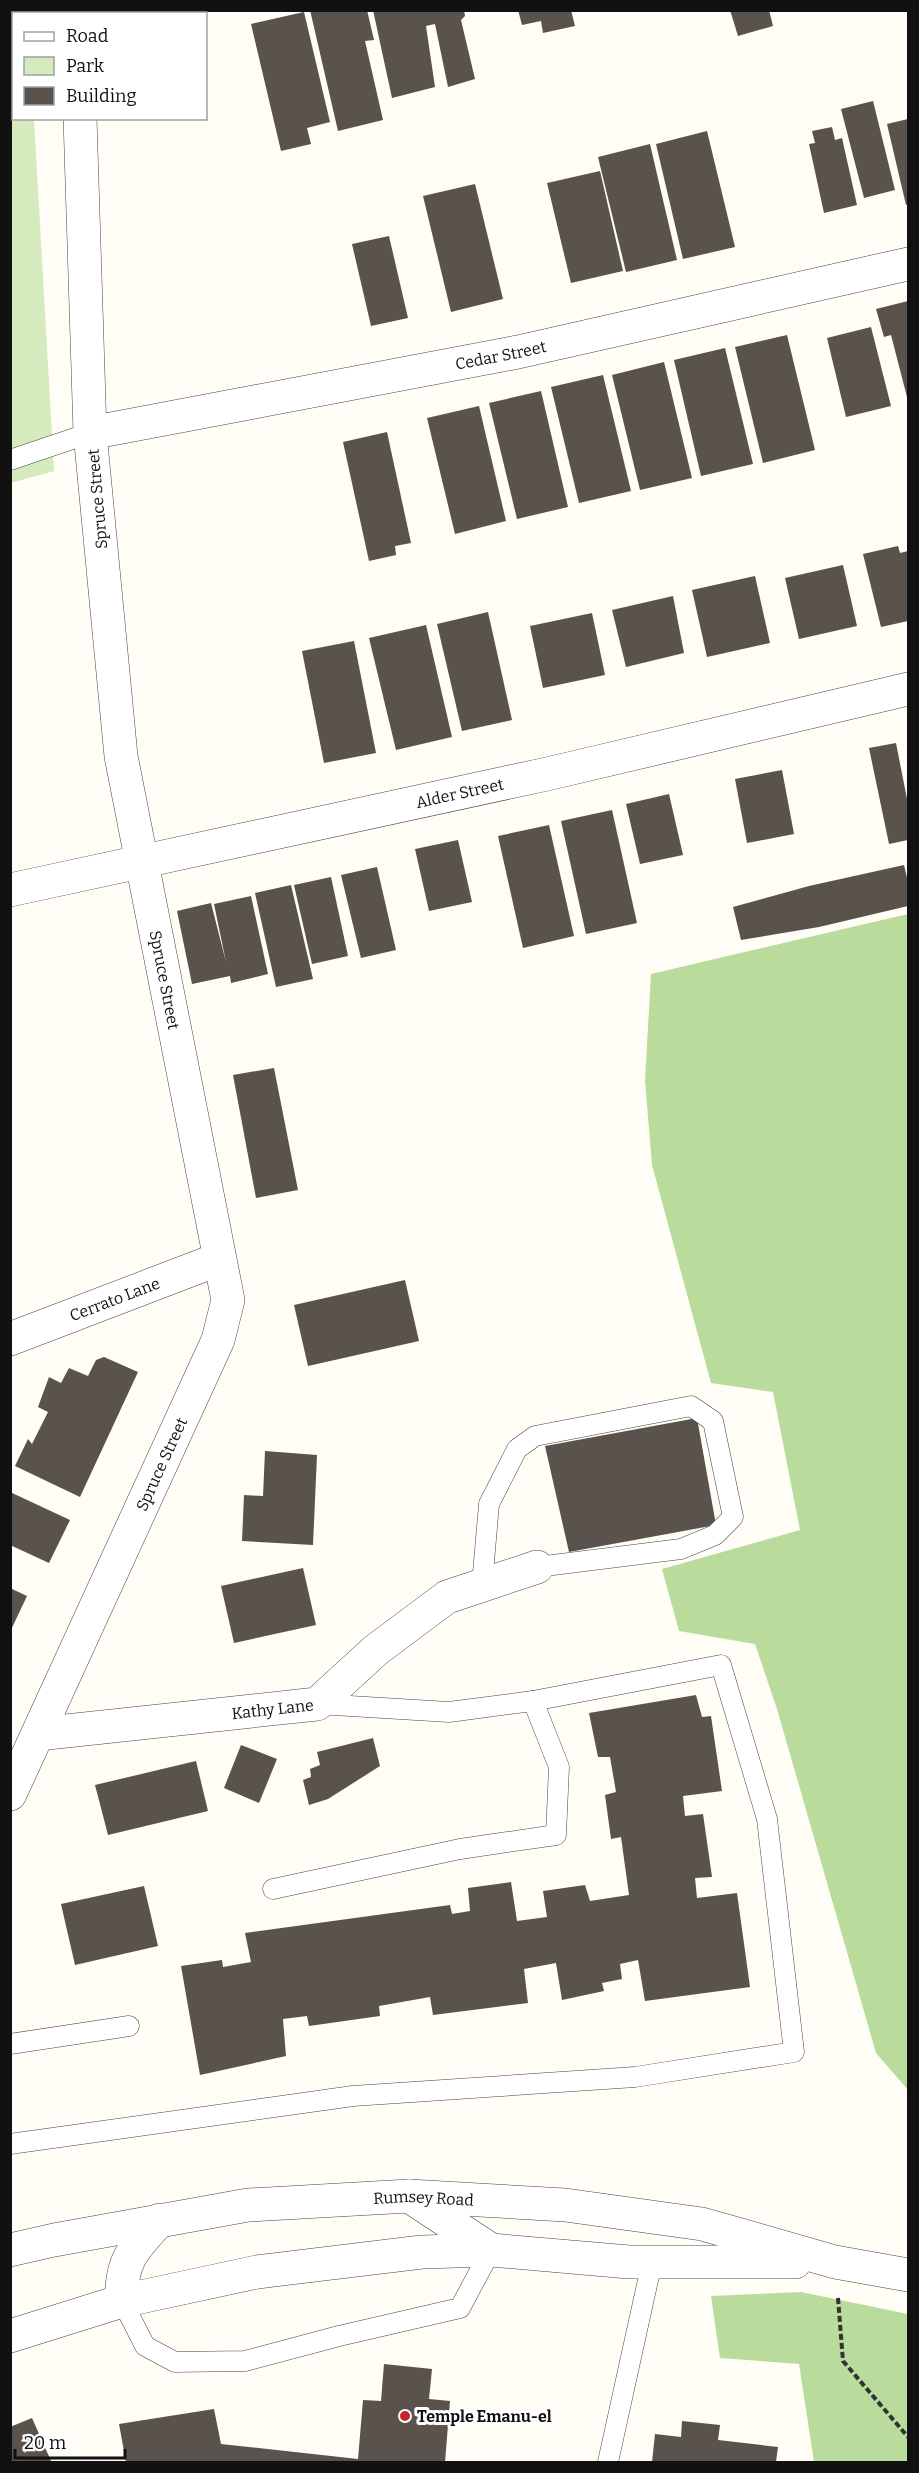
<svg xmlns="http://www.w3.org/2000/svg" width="919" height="2473" font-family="Bitter,serif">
<rect width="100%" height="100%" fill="#fffdf5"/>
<path fill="#d5ebbd" d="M28 10V13L14 14V118L34 119 54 471 11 483 10 11Z"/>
<g fill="#b9dc9c">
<path d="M908 914V2090L876 2053 777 1709 755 1644 679 1631 662 1569 800 1530 773 1392 711 1383 652 1165 645 1081 651 974Z"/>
<path d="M801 2292 908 2314V2462H814L799 2364 720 2358 711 2296Z"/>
</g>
<g fill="#5a524d">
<path d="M310 10H367L374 40 365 41 383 120 338 131Z"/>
<path d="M373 10H464L465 16 461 20 475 79 448 87 435 24 426 26 435 87 392 98Z"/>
<path d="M518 10H571L575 26 543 33 541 21 522 25Z"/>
<path d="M730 10H769L773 26 738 36Z"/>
<path d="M304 12 330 122 307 128 311 144 281 151 251 24Z"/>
<path d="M873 101 895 190 864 198 841 109Z"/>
<path d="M908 119V204L906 205 887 124Z"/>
<path d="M832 127 835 140 842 138 857 205 824 213 809 144 815 143 812 131Z"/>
<path d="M707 131 735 247 683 259 656 144Z"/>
<path d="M650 144 677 260 626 272 598 157Z"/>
<path d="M600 171 623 271 571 283 547 183Z"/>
<path d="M475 184 503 299 451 312 423 196Z"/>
<path d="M389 236 408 318 371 326 352 244Z"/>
<path d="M908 301V401L891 335 884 337 876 309Z"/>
<path d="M871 327 891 406 846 417 827 338Z"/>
<path d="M787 335 815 450 763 463 735 347Z"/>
<path d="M725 348 753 464 701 476 674 360Z"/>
<path d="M664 362 692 478 640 490 612 375Z"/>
<path d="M603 375 631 491 579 503 551 387Z"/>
<path d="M541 391 568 507 517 519 489 403Z"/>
<path d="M479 406 506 521 455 534 427 418Z"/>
<path d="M387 432 411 543 395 546 396 555 369 561 343 442Z"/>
<path d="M898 546 900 553 908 551V621L881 627 863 554Z"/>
<path d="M843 565 857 626 799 639 785 578Z"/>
<path d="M755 576 770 643 707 657 692 590Z"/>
<path d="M673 596 684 653 626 667 612 610Z"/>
<path d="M488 612 512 720 462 731 437 624Z"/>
<path d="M592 613 605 675 543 688 530 626Z"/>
<path d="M426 625 452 737 396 750 369 638Z"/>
<path d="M354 641 376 753 324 763 302 651Z"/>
<path d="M896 743 908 804V840L889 844 869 748Z"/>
<path d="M782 770 794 834 747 843 735 779Z"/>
<path d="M669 794 683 855 640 864 626 804Z"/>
<path d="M612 810 637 923 586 934 561 821Z"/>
<path d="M549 825 574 936 523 948 498 836Z"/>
<path d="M458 840 472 902 429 911 415 849Z"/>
<path d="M904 865 908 882V906L819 927 741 940 733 907 809 886Z"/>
<path d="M377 867 396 950 361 958 341 875Z"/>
<path d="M331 877 348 956 312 964 294 885Z"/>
<path d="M291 885 313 979 276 987 255 893Z"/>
<path d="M251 896 268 974 231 983 230 976 192 984 177 911 211 903 226 962 214 904Z"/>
<path d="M274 1068 298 1190 256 1198 233 1075Z"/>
<path d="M405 1280 419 1341 308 1366 294 1305Z"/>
<path d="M104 1357 138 1372 80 1497 15 1466 28 1439 32 1444 48 1412 38 1407 49 1377 61 1383 69 1368 88 1376 96 1360Z"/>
<path d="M697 1418 716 1525 569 1552 545 1446Z"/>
<path d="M265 1451 317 1455 313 1545 242 1541 244 1495 263 1496Z"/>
<path d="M10 1492 70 1520 49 1563 10 1545Z"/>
<path d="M303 1568 316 1625 234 1643 221 1586Z"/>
<path d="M10 1588 27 1596 10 1632Z"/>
<path d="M696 1695 702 1717 711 1716 722 1791 683 1796 685 1816 703 1814 712 1877 695 1878 697 1898 737 1893 750 1987 645 2001 638 1960 620 1964 622 1979 602 1983 604 1991 562 2000 556 1963 524 1969 528 2003 433 2015 430 1997 379 2006 380 2016 309 2026 307 2016 283 2019 286 2056 200 2075 181 1966 222 1960 223 1967 251 1962 245 1933 450 1905 452 1914 470 1911 468 1888 511 1882 517 1921 547 1917 543 1891 585 1885 590 1901 629 1895 621 1837 611 1839 605 1795 616 1792 610 1757H598L589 1713Z"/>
<path d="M373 1738 380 1766 328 1799 309 1805 303 1780 311 1777 310 1769 320 1765 317 1752Z"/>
<path d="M241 1745 277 1759 259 1803 224 1788Z"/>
<path d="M196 1761 208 1811 108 1835 95 1785Z"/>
<path d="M144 1886 158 1946 75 1965 61 1904Z"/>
<path d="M384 2364 432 2369 429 2399 450 2401 445 2462H126L119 2424 214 2409 221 2444 358 2459 363 2400 381 2401Z"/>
<path d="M32 2418 51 2461 10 2462V2427Z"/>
<path d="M682 2421 720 2425 718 2440 778 2447 776 2462H652L655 2434 681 2437Z"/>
</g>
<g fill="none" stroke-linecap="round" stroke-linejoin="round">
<g stroke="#444" stroke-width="21">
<g id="service">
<path d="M10 460 90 433"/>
<path d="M482 1585 489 1504 517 1449 535 1436 691 1406 713 1421 733 1517 715 1535 681 1549 537 1567"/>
<path d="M273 1889 460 1849 556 1835 559 1767 533 1701"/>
<path d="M10 2044 129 2026"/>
<path d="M10 2144 353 2096 635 2077 794 2052 767 1819 721 1665 533 1701 449 1712 317 1704"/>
<path d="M122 2301 145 2346 175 2362 245 2361 339 2336 460 2308 491 2250"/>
<path d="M608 2462 652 2262"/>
</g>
</g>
<g stroke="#444" stroke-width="34">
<g id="minor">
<path id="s1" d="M90 433 518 352 908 264"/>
<path id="s2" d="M10 890 547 774 908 689"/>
<path id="s3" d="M10 1339 219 1259"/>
<path id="s4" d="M38 1734 317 1704 376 1650 447 1597 537 1567"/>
<path d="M409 2196 491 2250"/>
<path d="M122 2301C120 2261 134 2248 160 2220"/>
</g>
</g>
<g stroke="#444" stroke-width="34">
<g id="tertiary">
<path d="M76 10V14"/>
<path id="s5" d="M10 1794 218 1340 228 1300 121 756 90 433 80 118"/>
<path id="s6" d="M10 2250 54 2240 248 2205 409 2196 565 2205 702 2224 835 2262 908 2275"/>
<path d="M10 2336 122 2301 257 2272 422 2252 491 2250 629 2262H795"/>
</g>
</g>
<path stroke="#333" stroke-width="4" stroke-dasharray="6 3" stroke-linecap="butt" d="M838 2298 843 2361 908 2437"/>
<use href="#service" stroke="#fff" stroke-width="20"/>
<use href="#minor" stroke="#fff" stroke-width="33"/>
<use href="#tertiary" stroke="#fff" stroke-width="33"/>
</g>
<circle fill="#c4262e" stroke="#fff" stroke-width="2" cx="405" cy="2416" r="6"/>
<g text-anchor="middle" stroke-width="6" stroke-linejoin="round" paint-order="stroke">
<g font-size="16" fill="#111" stroke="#fff">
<text dy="6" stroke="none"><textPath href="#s1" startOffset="418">Cedar Street</textPath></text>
<text transform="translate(97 499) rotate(-95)" y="6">Spruce Street</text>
<text dy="6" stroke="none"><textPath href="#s2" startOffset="460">Alder Street</textPath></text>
<text transform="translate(165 980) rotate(79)" y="6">Spruce Street</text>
<text dy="6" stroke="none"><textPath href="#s3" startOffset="112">Cerrato Lane</textPath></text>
<text dy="6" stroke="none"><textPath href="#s5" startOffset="363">Spruce Street</textPath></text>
<text dy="6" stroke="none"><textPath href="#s4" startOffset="236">Kathy Lane</textPath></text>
<text dy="6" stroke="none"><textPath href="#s6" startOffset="418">Rumsey Road</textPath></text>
</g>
<g font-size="16" font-weight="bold" fill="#111" stroke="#fff" text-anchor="start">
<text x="417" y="2422">Temple Emanu-el</text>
</g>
</g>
<rect width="919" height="2473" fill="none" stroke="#111111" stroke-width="24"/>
<rect x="12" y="12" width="195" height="108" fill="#ffffff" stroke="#a0a0a0" stroke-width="1.5"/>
<rect x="24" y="32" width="30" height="9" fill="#ffffff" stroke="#a0a0a0" stroke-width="1.5"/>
<text x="66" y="42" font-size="18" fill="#111111">Road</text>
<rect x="24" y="57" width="30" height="18" fill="#d5ebbd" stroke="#a0a0a0" stroke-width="1.5"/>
<text x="66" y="72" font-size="18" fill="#111111">Park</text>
<rect x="24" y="87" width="30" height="18" fill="#5a524d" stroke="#a0a0a0" stroke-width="1.5"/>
<text x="66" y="102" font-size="18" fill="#111111">Building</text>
<path d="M15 2449v9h110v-9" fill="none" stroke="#111111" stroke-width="3"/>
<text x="24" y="2449" font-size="18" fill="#111111" stroke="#ffffff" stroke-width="4.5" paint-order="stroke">20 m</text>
</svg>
